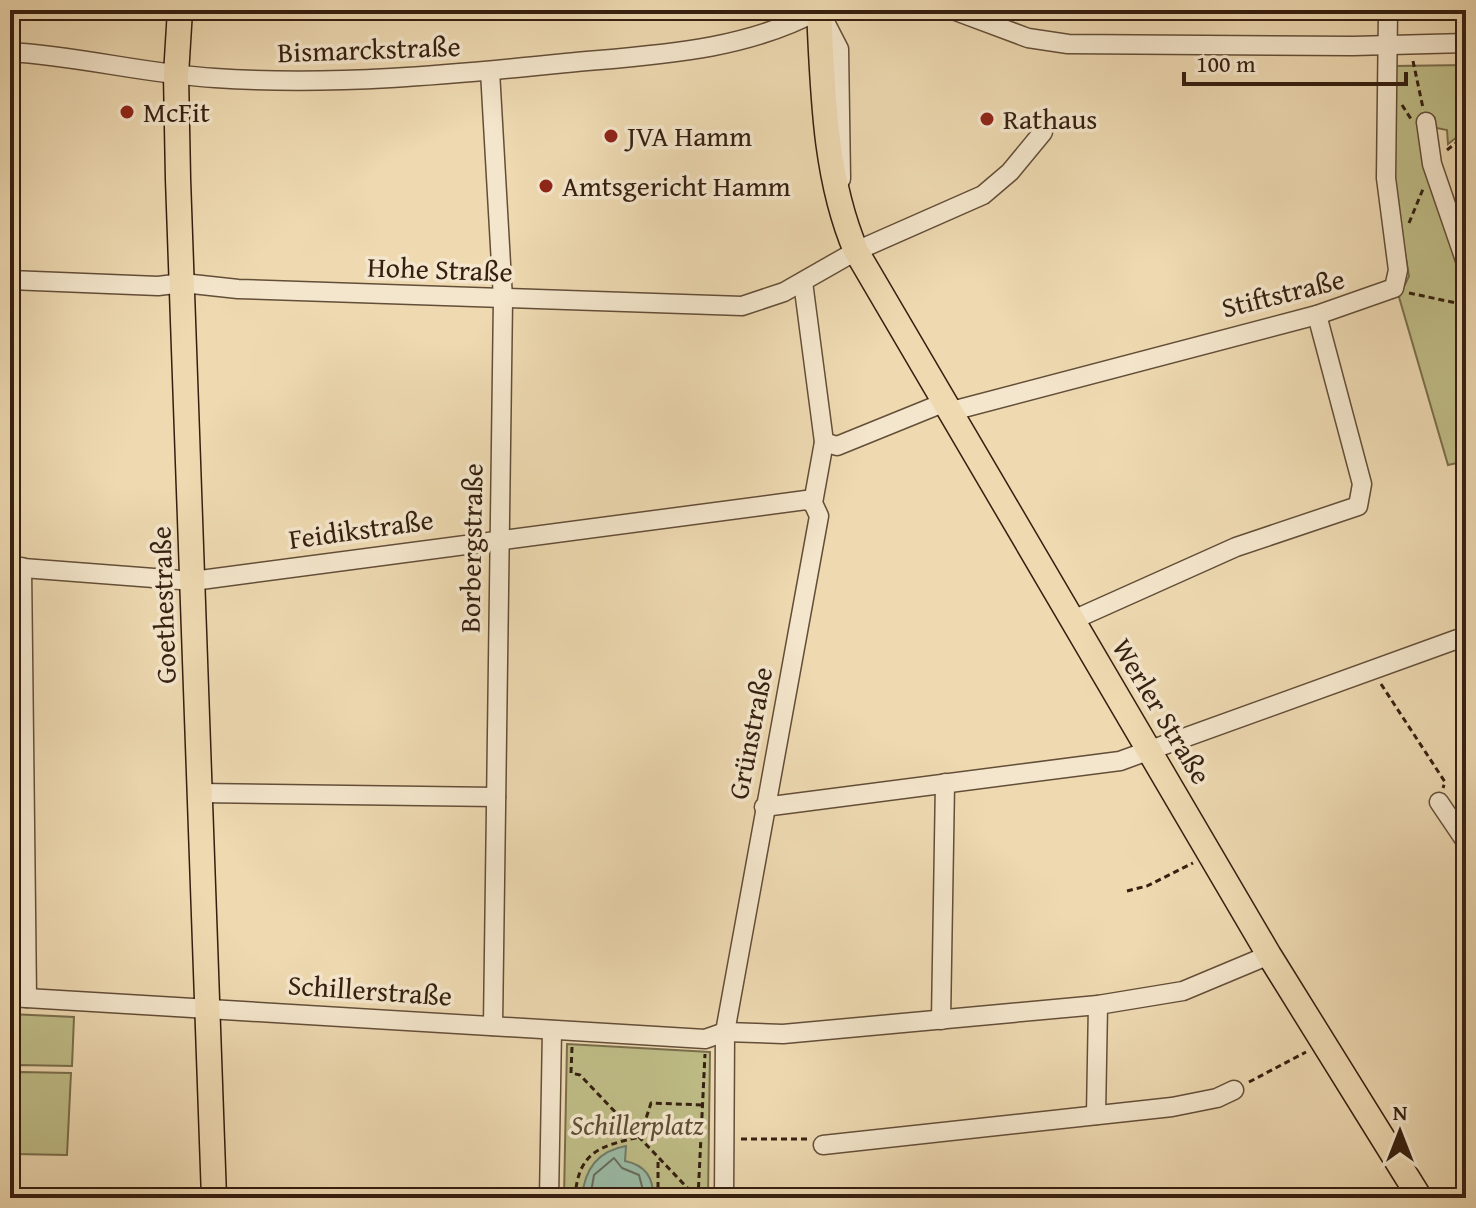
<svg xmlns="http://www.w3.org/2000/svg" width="1476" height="1208" font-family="'Gentium Book Plus',serif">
<rect width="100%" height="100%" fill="#eed9b1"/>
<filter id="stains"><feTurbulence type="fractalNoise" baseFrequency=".0025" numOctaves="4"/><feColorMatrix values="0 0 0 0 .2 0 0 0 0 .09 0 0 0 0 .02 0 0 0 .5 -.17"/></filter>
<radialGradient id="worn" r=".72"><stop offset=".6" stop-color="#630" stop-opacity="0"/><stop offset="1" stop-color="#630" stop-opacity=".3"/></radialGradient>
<g fill="#bfbd87" stroke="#7a6e4c" stroke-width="2">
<path d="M1466 65V130L1448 144 1447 130 1417 124 1452 246 1466 278V489L1457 463 1448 465 1399 297 1409 276 1394 189V66Z"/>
<path d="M10 1014 74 1017 72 1066 18 1065 13 1141H10Z"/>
<path d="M567 1044 710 1052 708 1198H564Z"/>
<path d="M20 1072 71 1073 67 1155 15 1154Z"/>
</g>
<path fill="#9bbba6" stroke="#727d6a" stroke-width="2" d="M626 1146 625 1161C645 1165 654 1178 653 1198H582C584 1171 597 1151 626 1146Z"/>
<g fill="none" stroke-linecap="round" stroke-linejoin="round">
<path stroke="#686d5b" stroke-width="2" d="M590 1198 594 1175 614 1158 622 1168 639 1175 645 1198"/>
<g stroke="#634e38" stroke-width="21">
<g id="minor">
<path d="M953 10 1028 38 1068 44 1353 46 1466 43"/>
<path d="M822 16 839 49 841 179"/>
<path d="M10 52C79 56 146 74 215 78 333 86 449 75 566 63 652 55 742 52 819 10"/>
<path d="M490 71 503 299 493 1026"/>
<path d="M1426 122 1432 164 1466 263"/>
<path d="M10 280 158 286 183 283 238 289 742 306 784 292 856 251 983 195 1010 172 1043 132"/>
<path d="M948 412 1317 315 1394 288 1398 270 1386 178 1388 10"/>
<path d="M824 442 837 446 943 403"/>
<path d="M10 567 193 581 806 500 813 503"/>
<path d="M22 567 27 998"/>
<path d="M1073 620 1236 547 1358 506 1362 484 1317 315"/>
<path d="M200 793 496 797"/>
<path d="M1439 802 1466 842"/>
<path d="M764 807 1120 761 1466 636"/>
<path d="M10 997 705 1039 725 1032 783 1034 1098 1005 1183 991 1269 955"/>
<path d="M941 1020 945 783"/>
<path d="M1096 1115 1098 1005"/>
<path d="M823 1145 1172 1107 1217 1098 1234 1090"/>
<path d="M549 1198 552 1030"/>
<path d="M724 1198 725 1032 819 516 813 503 824 442 803 282"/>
</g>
</g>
<g stroke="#351f10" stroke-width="27">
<g id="major">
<path d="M180 10 176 75 178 179 214 1198"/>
<path d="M819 10C823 90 824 176 856 251L1269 955 1420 1198"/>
</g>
</g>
<g stroke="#351f10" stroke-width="3" stroke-dasharray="6 4" stroke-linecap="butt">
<path d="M1413 61 1423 108"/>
<path d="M1402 105 1411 119"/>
<path d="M1447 150 1466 135"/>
<path d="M1409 223 1423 189"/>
<path d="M1462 278 1466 289"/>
<path d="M1409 293 1466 305"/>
<path d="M1381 684 1445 782 1443 788"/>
<path d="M1127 891 1147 886 1193 863"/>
<path d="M572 1047 571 1073 580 1075 697 1198"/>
<path d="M1249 1082 1306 1052"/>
<path d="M741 1139H809"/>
<path d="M575 1198C578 1152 599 1146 640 1137L651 1103 702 1105"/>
<path d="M658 1198V1158"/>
<path d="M698 1198 705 1054"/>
</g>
<use href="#minor" stroke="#f4e6cc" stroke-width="18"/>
<use href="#major" stroke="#eed9b1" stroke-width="24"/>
</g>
<g fill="#8f2418" stroke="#f4e6cc" stroke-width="3">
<circle cx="127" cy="112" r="8"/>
<circle cx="987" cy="119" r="8"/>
<circle cx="611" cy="136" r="8"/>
<circle cx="546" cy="186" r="8"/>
</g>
<g text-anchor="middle" stroke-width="7" stroke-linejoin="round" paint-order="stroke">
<g font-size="28" fill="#351f10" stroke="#f4e6cc">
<text transform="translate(369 49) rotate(-2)" y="10">Bismarckstraße</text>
<text transform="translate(440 269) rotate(2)" y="10">Hohe Straße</text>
<text transform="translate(1283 293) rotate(-14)" y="10">Stiftstraße</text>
<text transform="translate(361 529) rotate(-8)" y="10">Feidikstraße</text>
<text transform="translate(471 548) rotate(-89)" y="10">Borbergstraße</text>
<text transform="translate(163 605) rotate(-92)" y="10">Goethestraße</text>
<text transform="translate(1162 711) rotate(59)" y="10">Werler Straße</text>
<text transform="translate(750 733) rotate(-79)" y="10">Grünstraße</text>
<text transform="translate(370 990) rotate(4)" y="10">Schillerstraße</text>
</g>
<g font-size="28" fill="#351f10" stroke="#f4e6cc" text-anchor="start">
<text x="143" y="122">McFit</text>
<text x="1003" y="129">Rathaus</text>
<text x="627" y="146">JVA Hamm</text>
<text x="562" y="196">Amtsgericht Hamm</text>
</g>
<g font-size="28" font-style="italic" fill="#5e4e34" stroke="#f4e6cc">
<text x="637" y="1135">Schillerplatz</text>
</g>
</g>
<rect width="1476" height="1208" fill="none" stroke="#eed9b1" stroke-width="40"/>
<rect x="12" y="12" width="1452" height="1184" fill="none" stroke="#351f10" stroke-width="4"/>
<rect x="20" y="20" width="1436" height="1168" fill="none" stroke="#351f10" stroke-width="2"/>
<g transform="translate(1400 1132)" stroke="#f4e6cc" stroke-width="6" paint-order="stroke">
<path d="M0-6L14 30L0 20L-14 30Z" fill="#351f10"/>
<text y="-12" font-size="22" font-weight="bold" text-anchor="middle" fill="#351f10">N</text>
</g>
<path d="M1184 72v12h222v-12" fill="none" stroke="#351f10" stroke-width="4"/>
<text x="1196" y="72" font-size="24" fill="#351f10" stroke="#f4e6cc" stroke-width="6" paint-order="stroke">100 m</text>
<rect width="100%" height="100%" filter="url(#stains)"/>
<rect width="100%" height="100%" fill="url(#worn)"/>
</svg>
